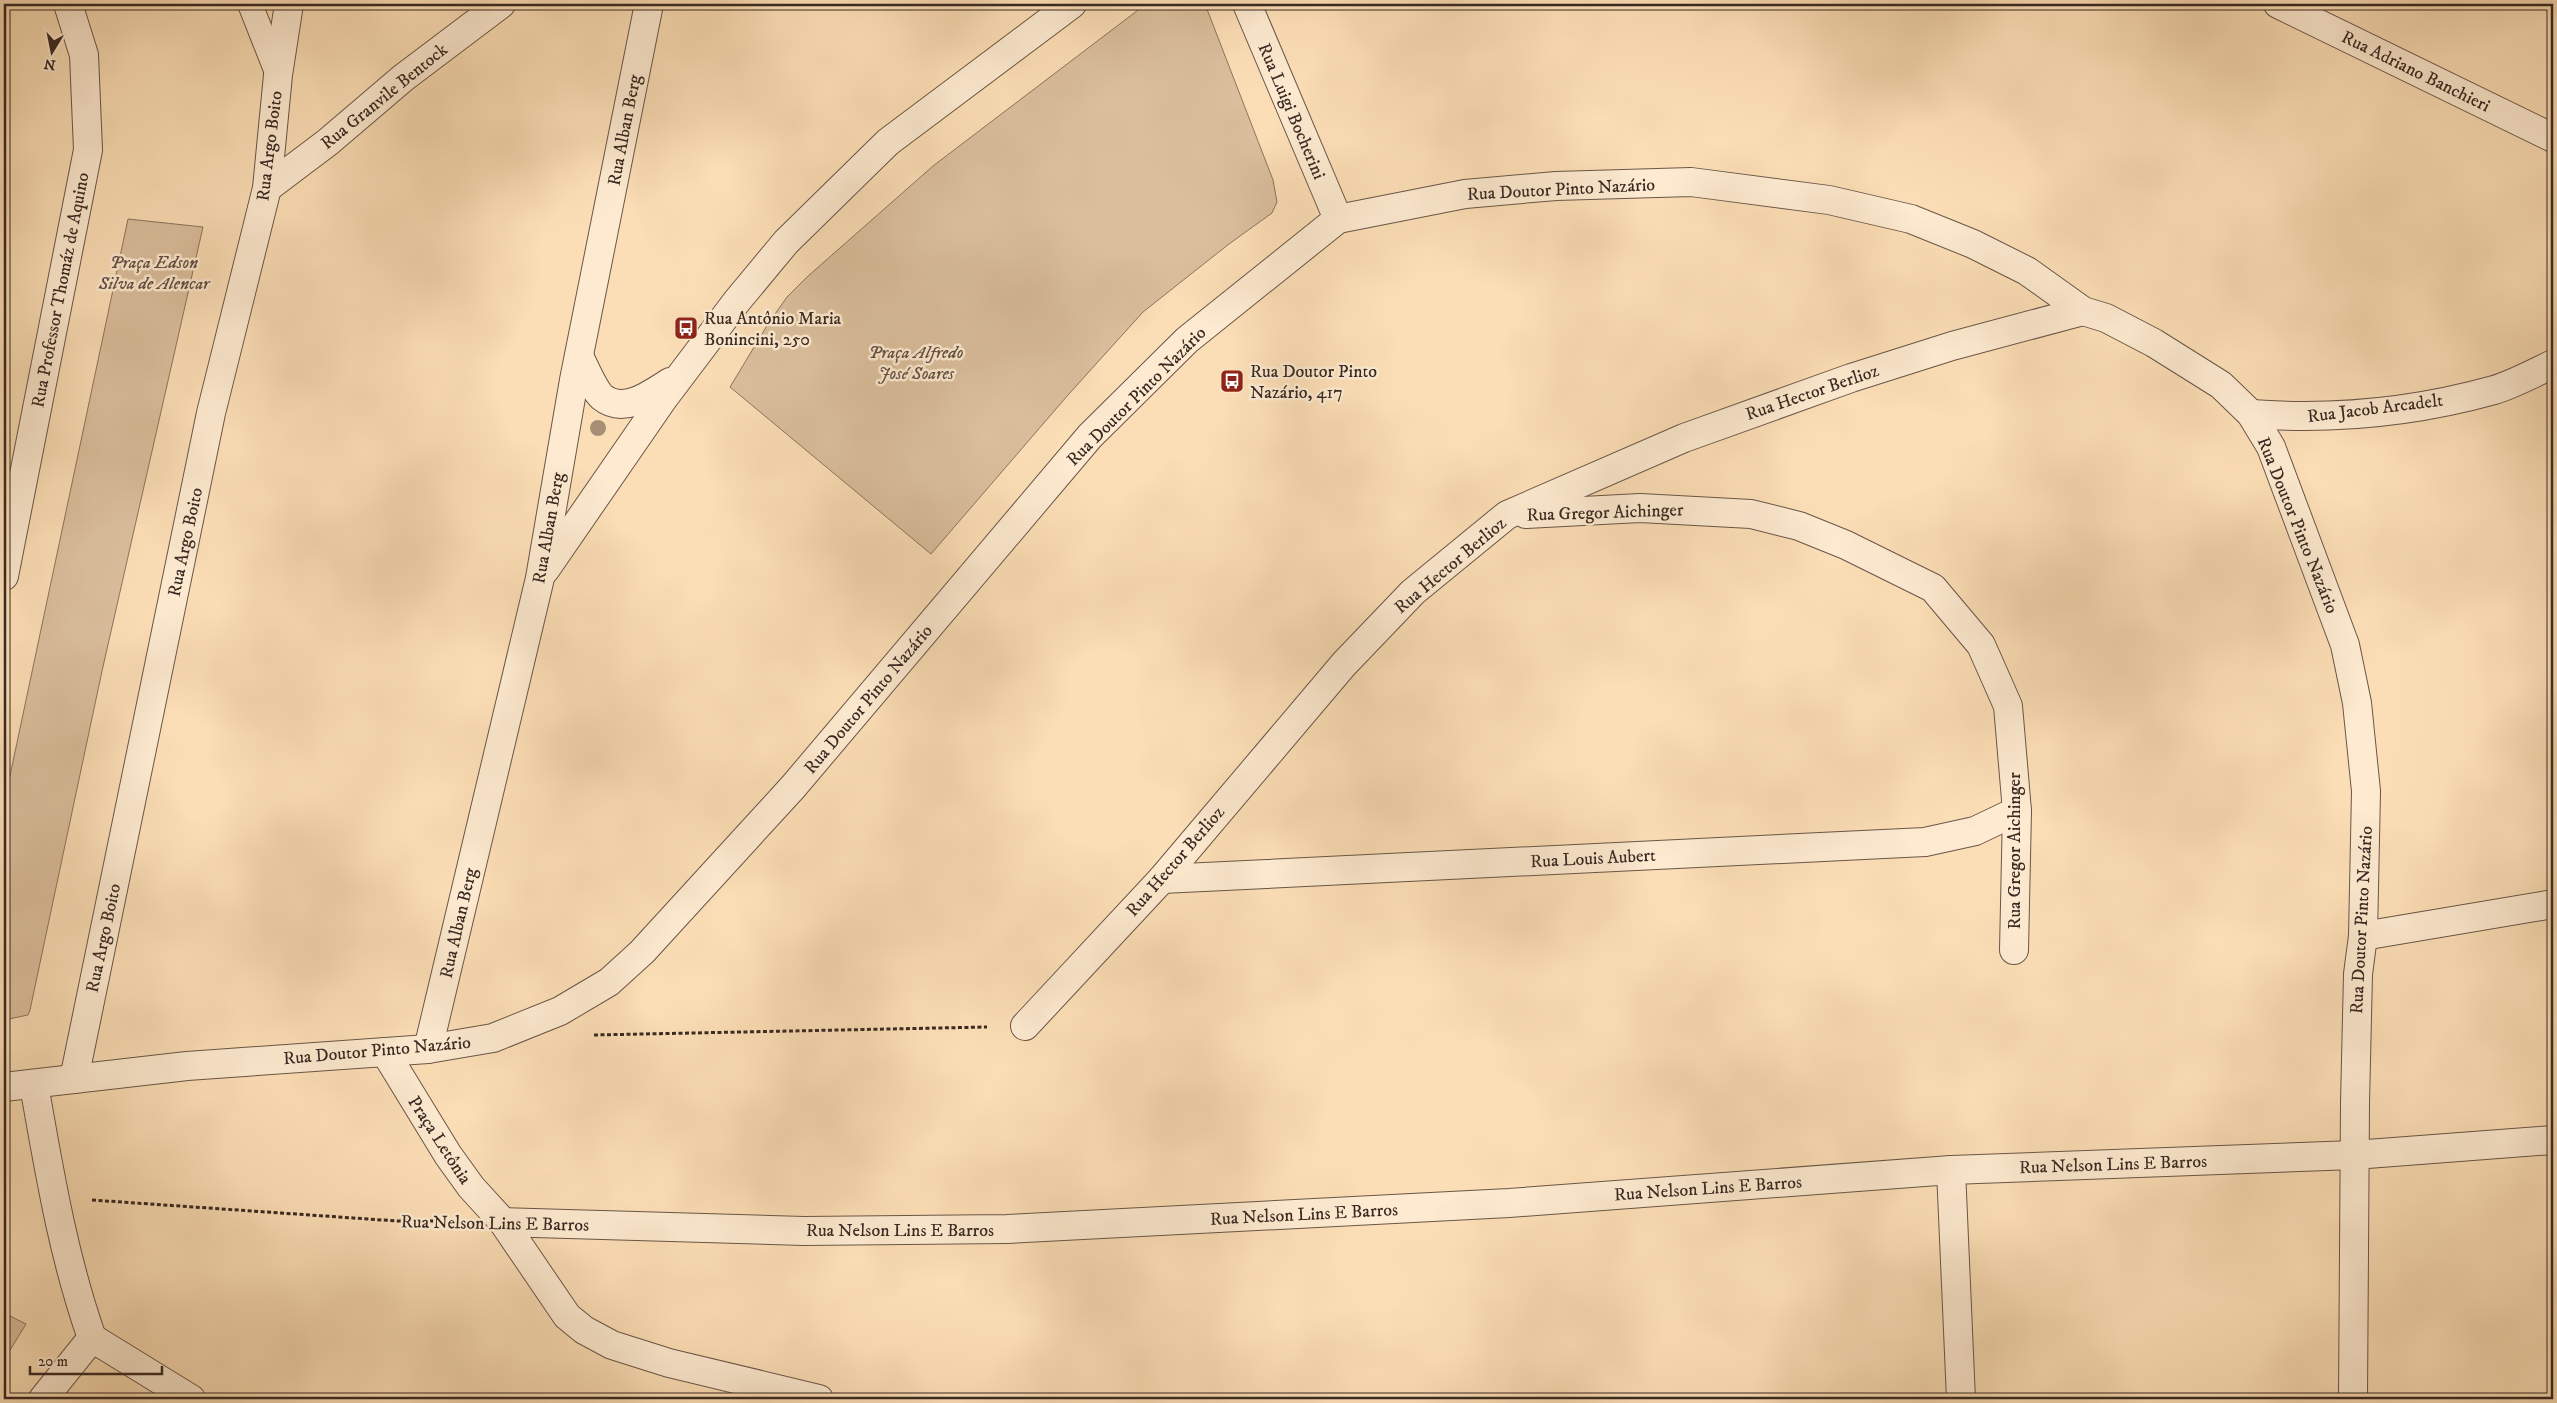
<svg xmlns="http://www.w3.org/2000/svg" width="2557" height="1403" font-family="'IM FELL DW Pica',serif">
<rect width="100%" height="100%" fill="#fcdeb6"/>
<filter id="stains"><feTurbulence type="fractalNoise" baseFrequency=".004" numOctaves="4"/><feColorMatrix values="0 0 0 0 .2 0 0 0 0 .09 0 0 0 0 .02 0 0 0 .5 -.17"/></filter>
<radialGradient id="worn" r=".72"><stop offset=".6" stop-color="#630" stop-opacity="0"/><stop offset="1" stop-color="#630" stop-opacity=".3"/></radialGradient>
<g fill="#dbbf9d" stroke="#8a7460">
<path d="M1146 4H1205L1273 180 1277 202 1272 213 1229 244 1143 312 1068 395 931 554 730 387 768 324 787 297 807 277 933 166Z"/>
<path d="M128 219 203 227 102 671 30 1010 28 1015 4 1020V804Z"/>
<path d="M4 1313 26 1324 4 1360Z"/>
</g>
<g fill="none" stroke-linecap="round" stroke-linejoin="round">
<g stroke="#695648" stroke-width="26">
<path id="lane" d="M250 4 278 75"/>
</g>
<g stroke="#695648" stroke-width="30">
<g id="street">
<path d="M1247 4 1338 219"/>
<path d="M2278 4 2553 138"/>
<path d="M267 188 328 142 403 78 501 4"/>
<path d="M579 356C584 366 594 390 602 397 624 415 651 394 670 382"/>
<path d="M2251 414C2332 420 2415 412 2494 390 2514 384 2534 373 2553 364"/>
<path d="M1526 514 1640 508 1751 514 1799 526 1846 545 1933 588 1981 645 2008 706 2017 811 2014 950"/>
<path d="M545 570 663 399 737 301 786 242 888 142 1072 4"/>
<path d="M4 576 88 150 84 55 68 4"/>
<path d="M1162 879 1925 842 1975 831 2017 811"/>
<path d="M2363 936 2553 904"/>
<path d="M1025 1026 1162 879 1344 664 1413 592 1507 515 1684 438 1851 378 1952 346 2083 311"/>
<path d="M428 1049 540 578 574 380 649 4"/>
<path d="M385 1052 448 1155 471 1187 503 1222 567 1316 584 1330 612 1345 669 1363 819 1399"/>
<path d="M74 1079 211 413 267 188 278 75 289 4"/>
<path d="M34 1085C49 1170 63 1256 92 1338L43 1399"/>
<path d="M4 1087 187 1066 428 1049 493 1038 560 1011 609 982 642 952 793 787 1090 436 1187 340 1338 219 1465 194 1556 186 1691 182 1829 200 1911 219 1973 244 2027 271 2083 311 2106 318 2154 343 2221 385 2251 414 2271 447 2345 645 2357 703 2366 791 2363 936 2358 974 2355 1103 2353 1399"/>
<path d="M1951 1170 1961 1399"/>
<path d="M503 1222 804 1231 1007 1229 1509 1203 1951 1170 2354 1155 2553 1140"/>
<path d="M92 1338 191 1399"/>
</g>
</g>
<g stroke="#382923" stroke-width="3" stroke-dasharray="4 2.5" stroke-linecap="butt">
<path d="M594 1035 987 1027"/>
<path d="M92 1200 397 1221H450"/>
</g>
<use href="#lane" stroke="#fdead0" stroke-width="24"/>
<use href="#street" stroke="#fdead0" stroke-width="28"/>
</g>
<circle fill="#a78f76" cx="598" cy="428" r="8"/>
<defs>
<g id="bus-square" transform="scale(1.25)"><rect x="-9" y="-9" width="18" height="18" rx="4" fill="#8f2418" stroke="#fdead0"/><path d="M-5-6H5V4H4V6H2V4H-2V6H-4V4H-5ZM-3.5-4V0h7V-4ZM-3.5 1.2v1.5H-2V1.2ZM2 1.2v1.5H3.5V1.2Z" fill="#fff"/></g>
</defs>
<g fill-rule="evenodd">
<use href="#bus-square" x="686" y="328"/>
<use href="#bus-square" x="1232" y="381"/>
</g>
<g text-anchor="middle" stroke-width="5" stroke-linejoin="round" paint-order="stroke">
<g font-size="18" fill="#382923" stroke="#fdead0">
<text transform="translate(2416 71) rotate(26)" y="6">Rua Adriano Banchieri</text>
<text transform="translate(384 96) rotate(-39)" y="6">Rua Granvile Bentock</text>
<text transform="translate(1292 111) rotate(67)" y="6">Rua Luigi Bocherini</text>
<text transform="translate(624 130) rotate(-79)" y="6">Rua Alban Berg</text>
<text transform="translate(269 146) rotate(-83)" y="6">Rua Argo Boito</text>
<text transform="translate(1561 189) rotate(-3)" y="6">Rua Doutor Pinto Nazário</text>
<text transform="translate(60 290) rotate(-79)" y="6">Rua Professor Thomáz de Aquino</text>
<text transform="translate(1812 392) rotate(-19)" y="6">Rua Hector Berlioz</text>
<text transform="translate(1136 396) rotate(-45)" y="6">Rua Doutor Pinto Nazário</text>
<text transform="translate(2375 408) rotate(-7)" y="6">Rua Jacob Arcadelt</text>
<text transform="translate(1605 512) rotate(-2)" y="6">Rua Gregor Aichinger</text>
<text transform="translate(2298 525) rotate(68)" y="6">Rua Doutor Pinto Nazário</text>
<text transform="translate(548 528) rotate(-80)" y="6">Rua Alban Berg</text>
<text transform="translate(185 542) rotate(-78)" y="6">Rua Argo Boito</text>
<text transform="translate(1450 565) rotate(-40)" y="6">Rua Hector Berlioz</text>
<text transform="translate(868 699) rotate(-50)" y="6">Rua Doutor Pinto Nazário</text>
<text transform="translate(2014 851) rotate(-90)" y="6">Rua Gregor Aichinger</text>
<text transform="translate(1593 858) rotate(-3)" y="6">Rua Louis Aubert</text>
<text transform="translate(1175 861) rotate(-49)" y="6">Rua Hector Berlioz</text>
<text transform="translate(2361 920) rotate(-87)" y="6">Rua Doutor Pinto Nazário</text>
<text transform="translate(458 923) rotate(-77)" y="6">Rua Alban Berg</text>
<text transform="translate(103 938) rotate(-78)" y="6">Rua Argo Boito</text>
<text transform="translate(377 1050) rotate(-5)" y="6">Rua Doutor Pinto Nazário</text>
<text transform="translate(440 1140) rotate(57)" y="6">Praça Letônia</text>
<text transform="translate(2113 1164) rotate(-2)" y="6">Rua Nelson Lins E Barros</text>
<text transform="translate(1708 1188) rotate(-4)" y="6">Rua Nelson Lins E Barros</text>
<text transform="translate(1304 1214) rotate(-3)" y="6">Rua Nelson Lins E Barros</text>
<text transform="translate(495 1223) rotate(1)" y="6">Rua Nelson Lins E Barros</text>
<text x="900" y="1236">Rua Nelson Lins E Barros</text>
</g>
<g font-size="18" font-style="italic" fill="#614e42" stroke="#fdead0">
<text x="154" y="268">Praça Edson<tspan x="154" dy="21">Silva de Alencar</tspan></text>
<text x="916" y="358">Praça Alfredo<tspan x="916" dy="21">José Soares</tspan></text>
</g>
<g font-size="18" fill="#382923" stroke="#fdead0" text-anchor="start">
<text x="704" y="324">Rua Antônio Maria<tspan x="704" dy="21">Bonincini, 250</tspan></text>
<text x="1250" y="377">Rua Doutor Pinto<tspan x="1250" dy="21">Nazário, 417</tspan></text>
</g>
</g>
<rect width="2557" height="1403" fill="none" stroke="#fcdeb6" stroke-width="20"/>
<rect x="5" y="5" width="2547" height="1393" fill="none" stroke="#382923" stroke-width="2.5"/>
<rect x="10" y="10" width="2537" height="1383" fill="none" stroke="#382923"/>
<g transform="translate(52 52) rotate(190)" stroke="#fdead0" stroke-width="4" paint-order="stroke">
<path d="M0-4L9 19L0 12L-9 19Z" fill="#382923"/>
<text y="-8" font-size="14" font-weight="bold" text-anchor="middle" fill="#382923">N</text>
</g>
<path d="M30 1366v8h132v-8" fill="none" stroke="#382923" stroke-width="2.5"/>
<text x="38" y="1366" font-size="15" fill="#382923" stroke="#fdead0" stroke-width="4" paint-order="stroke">20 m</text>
<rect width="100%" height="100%" filter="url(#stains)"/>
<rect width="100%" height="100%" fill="url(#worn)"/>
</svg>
